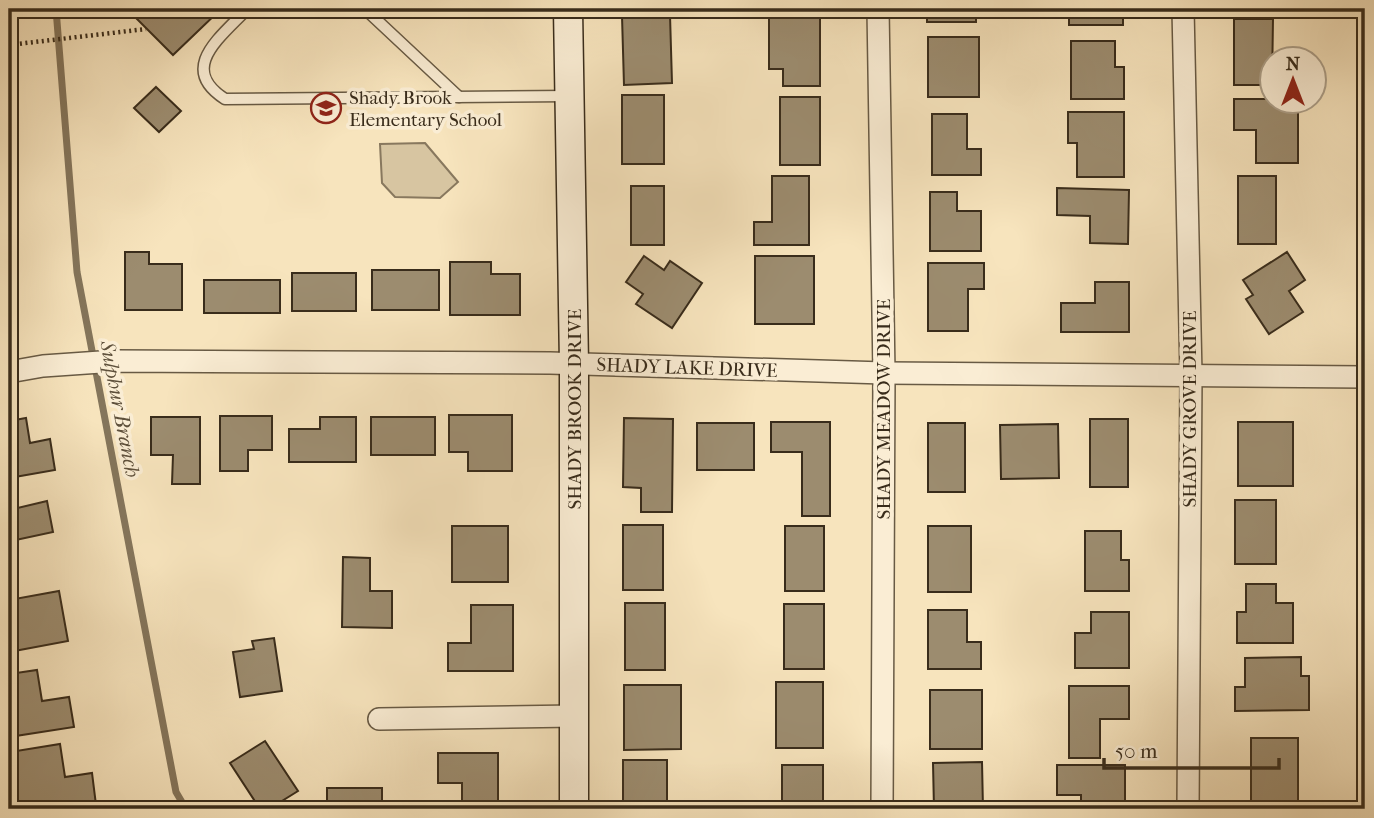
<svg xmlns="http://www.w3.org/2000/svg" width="1374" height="818" font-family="'IM FELL French Canon',serif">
<rect width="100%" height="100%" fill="#f7e4bd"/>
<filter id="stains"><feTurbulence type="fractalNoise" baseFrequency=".00286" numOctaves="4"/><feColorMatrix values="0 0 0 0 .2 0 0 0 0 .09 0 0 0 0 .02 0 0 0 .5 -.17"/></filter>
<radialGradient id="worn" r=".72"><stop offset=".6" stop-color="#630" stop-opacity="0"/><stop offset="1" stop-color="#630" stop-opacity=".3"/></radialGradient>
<path fill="#d7c5a1" stroke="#88785e" stroke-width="2" d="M425 143 458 182 440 198 395 197 382 183 380 144Z"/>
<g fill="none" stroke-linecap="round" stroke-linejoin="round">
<path stroke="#84755b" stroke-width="7" d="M56 9 77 272 176 792 186 809"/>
</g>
<g fill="#9c8c6f" stroke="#392c1b" stroke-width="2">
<path d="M127 9H221L173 55Z"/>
<rect x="927" y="9" width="49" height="13"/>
<rect x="1069" y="9" width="54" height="16"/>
<path d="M670 15 672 83 624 85 622 16Z"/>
<path d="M769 16H820V86H783V69H769Z"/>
<path d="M1234 19H1273L1272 85H1234Z"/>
<rect x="928" y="37" width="51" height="60"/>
<path d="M1071 41H1115V67H1124V99H1071Z"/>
<path d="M156 87 181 111 159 132 134 108Z"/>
<rect x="622" y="95" width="42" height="69"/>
<rect x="780" y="97" width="40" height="68"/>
<path d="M1234 99H1272V102H1298V163H1256V130H1234Z"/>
<path d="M1068 112H1124V177H1077V143H1068Z"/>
<path d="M932 114H967V149H981V175H932Z"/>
<path d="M772 176H809V245H754V222H772Z"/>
<rect x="1238" y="176" width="38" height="68"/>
<rect x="631" y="186" width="33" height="59"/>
<path d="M1057 188 1129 190 1128 244 1090 243V216L1057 215Z"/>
<path d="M930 192H957V211H981V251H930Z"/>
<path d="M125 252H149V264H182V310H125Z"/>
<path d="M1287 252 1305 280 1289 291 1303 312 1269 334 1246 299 1253 295 1243 280Z"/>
<path d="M644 256 664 270 670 261 702 283 672 328 636 304 643 294 626 282Z"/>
<rect x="755" y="256" width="59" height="68"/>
<path d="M450 262H491V274H520V315H450Z"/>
<path d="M928 263H984V289H968V331H928Z"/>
<rect x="372" y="270" width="67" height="40"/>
<rect x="292" y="273" width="64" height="38"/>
<rect x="204" y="280" width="76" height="33"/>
<path d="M1095 282H1129V332H1061V303H1095Z"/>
<path d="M449 415H512V471H468V452H449Z"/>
<path d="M220 416H272V450H248V471H220Z"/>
<path d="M151 417H200V484H172L173 455H151Z"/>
<path d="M320 417H356V462H289V429H320Z"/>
<rect x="371" y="417" width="64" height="38"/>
<path d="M26 418 30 443 50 439 55 470 9 478V421Z"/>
<path d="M624 418 673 419 672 512H641V488L623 487Z"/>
<rect x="1090" y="419" width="38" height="68"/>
<path d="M771 422H830V516H802V452H771Z"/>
<rect x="1238" y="422" width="55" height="64"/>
<rect x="697" y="423" width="57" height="47"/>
<rect x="928" y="423" width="37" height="69"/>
<path d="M1058 424 1059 478 1001 479 1000 425Z"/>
<rect x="1235" y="500" width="41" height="64"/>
<path d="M47 501 53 532 11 541 17 566 9 568V510Z"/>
<rect x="623" y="525" width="40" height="65"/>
<rect x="452" y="526" width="56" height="56"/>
<rect x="785" y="526" width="39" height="65"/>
<rect x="928" y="526" width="43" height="66"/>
<path d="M1085 531H1121V560H1129V591H1085Z"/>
<path d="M343 557 370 558V591H392V628L342 627Z"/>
<path d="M1246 584H1276V603H1293V643H1237V612H1246Z"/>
<path d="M59 591 68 641 9 652V600Z"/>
<rect x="625" y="603" width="40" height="67"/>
<rect x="784" y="604" width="40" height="65"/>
<path d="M471 605H513V671H448V643H471Z"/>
<path d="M928 610H967V642H981V669H928Z"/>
<path d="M1091 612H1129V668H1075V633H1091Z"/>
<path d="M274 638 282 691 240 697 233 652 254 649 252 641Z"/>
<rect x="1359" y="646" width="6" height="30"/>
<path d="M1301 657V676H1309V710L1235 711V687H1245V658Z"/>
<path d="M37 670 42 701 69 697 74 727 9 737V674Z"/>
<rect x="776" y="682" width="47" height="66"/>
<path d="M624 685H681V749L624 750Z"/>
<path d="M1069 686H1129V719H1100V758H1069Z"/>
<rect x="930" y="690" width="52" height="59"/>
<rect x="1362" y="736" width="3" height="26"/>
<rect x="1251" y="738" width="47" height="69"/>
<path d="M265 741 298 791 269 809H260L230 763Z"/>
<path d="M60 744 65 777 92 773 96 805 67 809H19L10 752Z"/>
<path d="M438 753H498V809H462V783H438Z"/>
<rect x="623" y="760" width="44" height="49"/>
<path d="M982 762 983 809H934L933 763Z"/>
<rect x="782" y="765" width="41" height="44"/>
<path d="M1057 765H1125V809H1081V795H1057Z"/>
<rect x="327" y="788" width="55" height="21"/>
</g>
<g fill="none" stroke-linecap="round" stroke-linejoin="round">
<g stroke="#685a44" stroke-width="13">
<g id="lane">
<path d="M247 9C221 37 177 68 225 99L569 96"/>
<path d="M365 9 459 97"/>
</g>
</g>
<g stroke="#685a44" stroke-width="24">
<g id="street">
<path d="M878 9 884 373 882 809"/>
<path d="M1183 9 1191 375 1188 809"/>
<path d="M9 372 43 366 115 361 550 363 884 373 1365 377"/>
<path d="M379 719 575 716"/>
</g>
</g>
<g stroke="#392c1b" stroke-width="31">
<path id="secondary" d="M568 9 574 364V809"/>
</g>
<path stroke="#392c1b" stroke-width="4.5" stroke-dasharray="2 3.5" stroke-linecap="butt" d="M9 45 146 29"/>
<use href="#lane" stroke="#faedd4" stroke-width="10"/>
<use href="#street" stroke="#faedd4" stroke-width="21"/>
<use href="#secondary" stroke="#faedd4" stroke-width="28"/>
</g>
<defs>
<g id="school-ring" transform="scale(1.575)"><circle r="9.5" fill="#faedd4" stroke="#8f2418" stroke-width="1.5"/><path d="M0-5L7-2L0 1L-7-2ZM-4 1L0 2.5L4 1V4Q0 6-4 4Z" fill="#8f2418"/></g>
</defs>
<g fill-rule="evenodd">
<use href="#school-ring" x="326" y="108"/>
</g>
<g text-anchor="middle" stroke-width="7" stroke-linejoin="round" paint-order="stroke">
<g font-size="19" fill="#392c1b" stroke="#faedd4" text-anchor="start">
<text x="349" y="104">Shady Brook<tspan x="349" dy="22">Elementary School</tspan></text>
</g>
<g font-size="19" fill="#392c1b" stroke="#faedd4">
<text transform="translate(687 367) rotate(2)" y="7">SHADY LAKE DRIVE</text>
<text transform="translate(574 409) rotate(-90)" y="7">SHADY BROOK DRIVE</text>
<text transform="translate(883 409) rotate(-90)" y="7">SHADY MEADOW DRIVE</text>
<text transform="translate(1189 409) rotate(-90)" y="7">SHADY GROVE DRIVE</text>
</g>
<g font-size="21" font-style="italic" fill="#5e503b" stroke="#faedd4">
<text transform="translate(120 409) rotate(79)" y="7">Sulphur Branch</text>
</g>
</g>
<rect width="1374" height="818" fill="none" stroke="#f7e4bd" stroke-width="35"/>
<rect x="10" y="10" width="1353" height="797" fill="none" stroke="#392c1b" stroke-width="3.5"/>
<rect x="18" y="18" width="1339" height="783" fill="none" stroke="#392c1b" stroke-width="2"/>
<g transform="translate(1293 80)"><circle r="33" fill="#faedd4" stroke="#ada08a" stroke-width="2"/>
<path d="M0-5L12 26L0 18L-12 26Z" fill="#8f2418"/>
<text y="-10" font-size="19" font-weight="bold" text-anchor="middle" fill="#392c1b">N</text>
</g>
<path d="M1104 758v10h175v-10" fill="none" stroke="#392c1b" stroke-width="3.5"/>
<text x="1115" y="758" font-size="21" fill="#392c1b" stroke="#faedd4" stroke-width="5" paint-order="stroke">50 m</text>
<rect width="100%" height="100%" filter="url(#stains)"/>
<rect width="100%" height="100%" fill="url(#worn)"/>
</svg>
